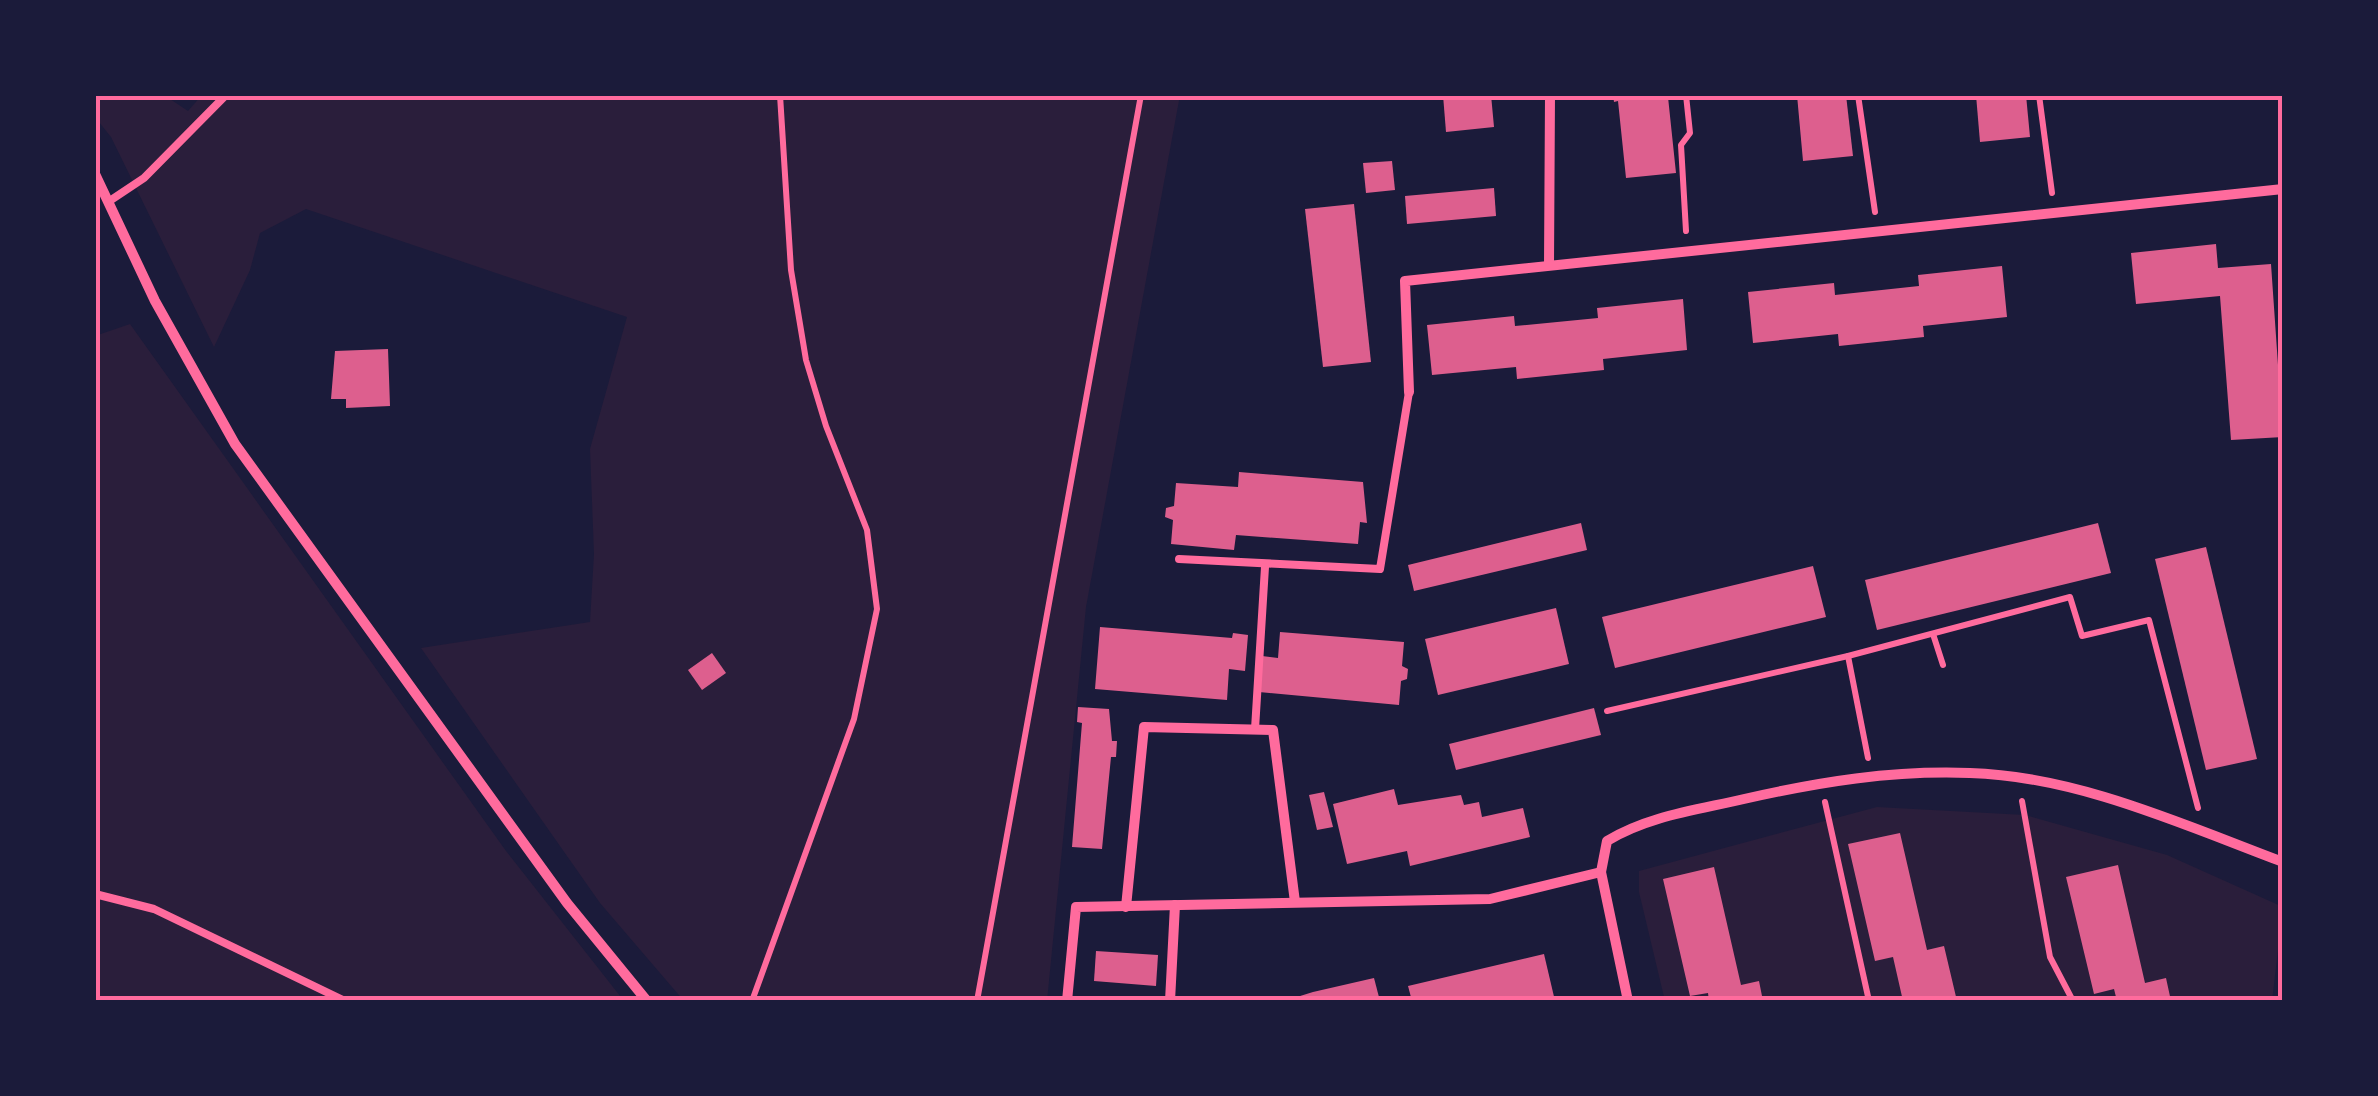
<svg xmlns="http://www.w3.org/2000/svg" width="2378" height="1096" font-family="'PT Sans Narrow',sans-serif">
<rect width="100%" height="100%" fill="#1b1b3a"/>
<g fill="#2a1e3b">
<path d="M95 95H164L188 111 202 95H1180L1086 607 1047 1001H684L600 903 421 648 590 622 594 554 590 449 627 317 306 209 260 233 250 270 214 347 111 137 95 117Z"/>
<path d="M130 324 506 851 624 1001H95V336Z"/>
<path d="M1877 807 2025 815 2167 855 2283 907 2272 1001H1665L1639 892V871Z"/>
</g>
<g fill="#dd5f8e">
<path d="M1443 95H1491L1494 127 1446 132Z"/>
<path d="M1613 95 1668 97 1676 173 1626 178 1618 101 1614 102Z"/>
<path d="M1797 95H1846L1853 156 1803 161Z"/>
<path d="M1976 95H2026L2030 137 1980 142Z"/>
<path d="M1392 161 1395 190 1366 193 1363 163Z"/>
<path d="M1494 188 1496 216 1407 224 1405 196Z"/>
<path d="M1354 204 1371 362 1323 367 1305 209Z"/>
<path d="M2216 244 2218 268 2271 264 2283 437 2231 440 2220 296 2136 304 2131 253Z"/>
<path d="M2002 266 2007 317 1923 326 1924 337 1839 346 1838 334 1753 343 1748 292 1834 283 1835 295 1919 286 1918 275Z"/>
<path d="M1683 299 1687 350 1603 359 1604 370 1517 379 1516 367 1432 375 1427 325 1514 316 1515 326 1598 318 1597 308Z"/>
<path d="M388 349 390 406 346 408V399H331L335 351Z"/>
<path d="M1239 472 1363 482 1367 523 1360 522 1358 544 1236 535 1234 550 1171 544 1173 520 1165 517 1166 508 1174 506 1176 483 1238 487Z"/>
<path d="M1581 523 1587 550 1414 591 1408 565Z"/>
<path d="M2098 523 2111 573 1877 630 1865 580Z"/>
<path d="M2206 547 2257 759 2206 770 2155 559Z"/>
<path d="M1813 566 1826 617 1615 668 1602 617Z"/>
<path d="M1556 608 1569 664 1438 695 1425 639Z"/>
<path d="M1100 627 1232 638 1233 633 1248 635 1245 671 1229 669 1227 700 1095 689Z"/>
<path d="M1280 632 1404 642 1402 666 1408 669 1407 679 1401 681 1399 705 1259 692 1262 656 1278 658Z"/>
<path d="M712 653 726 673 702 690 688 670Z"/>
<path d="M1078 707 1109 709 1112 741H1117L1116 757H1111L1102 849 1072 847 1082 723 1077 722Z"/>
<path d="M1594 708 1601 735 1456 770 1449 744Z"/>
<path d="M1394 789 1398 805 1461 795 1464 805 1479 802 1482 817 1523 808 1530 837 1410 866 1407 851 1347 864 1333 804Z"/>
<path d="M1324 792 1333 827 1317 830 1309 795Z"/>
<path d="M1900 833 1927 950 1944 946 1957 1001H1903L1893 957 1875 961 1848 844Z"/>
<path d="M2118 865 2145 983 2166 978 2171 1001H2117L2114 989 2094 994 2066 877Z"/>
<path d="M1714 867 1741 985 1759 981 1763 1001H1709L1708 993 1690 996 1663 879Z"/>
<path d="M1096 951 1158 955 1156 986 1094 981Z"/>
<path d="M1544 954 1555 1001H1412L1408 986Z"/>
<path d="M1374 978 1380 1001H1284L1313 992Z"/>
</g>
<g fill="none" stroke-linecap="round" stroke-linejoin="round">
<g stroke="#ff6b9d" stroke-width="6">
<path d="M1686 95 1690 133 1681 145 1686 231"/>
<path d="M1858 95 1875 212"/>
<path d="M2039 95 2052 193"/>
<path d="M1933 634 1943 665"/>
<path d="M1848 656 1868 758"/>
<path d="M1607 711 1848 656 2070 597 2082 636 2149 620 2198 808"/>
<path d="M2022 801 2050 957 2073 1001"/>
<path d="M1825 802 1869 1001"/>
<path d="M752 1001 854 719 877 609 867 530 826 426 806 360 791 270 780 95"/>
<path d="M977 1001 1141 95"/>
</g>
<g stroke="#ff6b9d" stroke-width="8">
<path d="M108 202 144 178 226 95"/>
<path d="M1179 559 1380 569 1409 392"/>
<path d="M1255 729 1265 567"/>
<path d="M95 894 154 909 345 1001"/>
</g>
<g stroke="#ff6b9d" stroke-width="10">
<path d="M95 174 155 301 235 444 567 903 647 1001"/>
<path d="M1549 265 1550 95"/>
<path d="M1409 392 1405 281 2283 189"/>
<path d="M1126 907 1144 727 1273 730 1295 902"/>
<path d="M1067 1001 1076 907 1490 899 1601 872"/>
<path d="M1170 1001 1175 905"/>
<path d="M1628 1001 1601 872 1607 841C1648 816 1697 810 1744 799 1819 782 1892 770 1970 773 2077 776 2184 825 2283 862"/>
</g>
</g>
<rect width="2378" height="1096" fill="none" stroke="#1b1b3a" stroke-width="195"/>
<rect x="98" y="98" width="2182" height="900" fill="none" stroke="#ff6b9d" stroke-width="4"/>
</svg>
